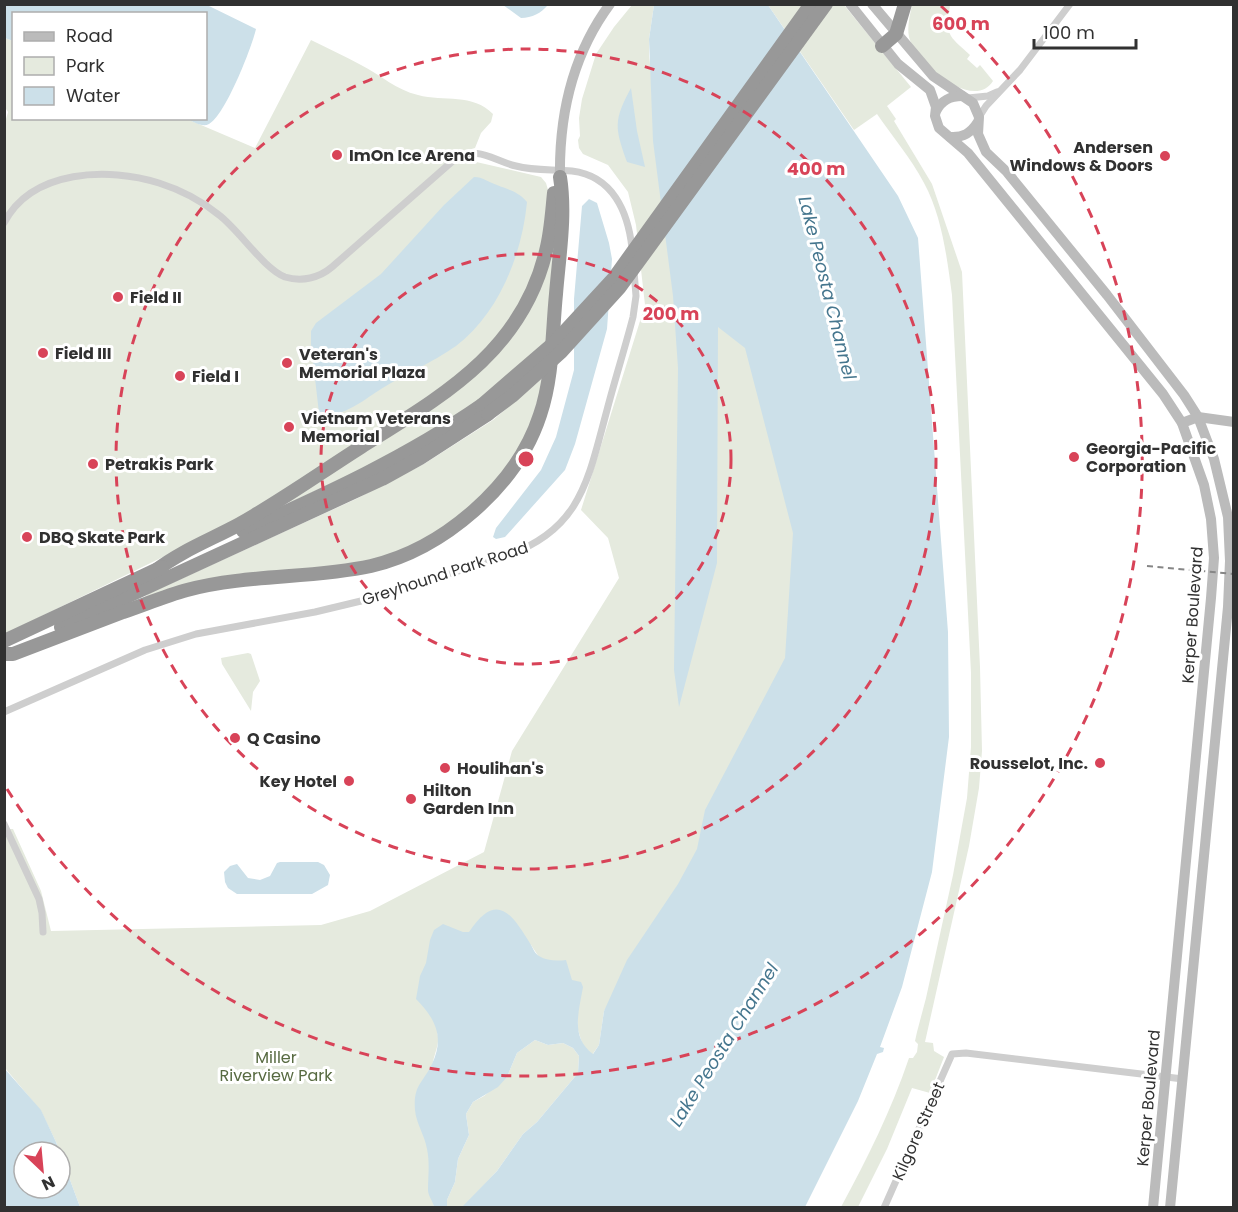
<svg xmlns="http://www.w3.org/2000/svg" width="1238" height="1212" font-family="Poppins,sans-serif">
<rect width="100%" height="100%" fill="#fff"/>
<g fill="#e5eade">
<path d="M632 5H654L649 39V56L663 168 709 284 794 410 806 631 706 860 604 1011 599 1045 592 1055 583 1046 578 1030 577 1015 531 945 437 1032C441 1044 433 1055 432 1068 429 1115 430 1161 434 1208L80 1207 56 1142 41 1111 5 1068V829H13L41 891 51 931 321 925 370 911 484 852 512 751 619 578 608 538 581 510 645 305 636 225 628 192 608 165 583 154 579 148 578 140 580 136 579 118 582 99 596 54 614 27Z"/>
<path d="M768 5H844L911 87 887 106 896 119 894 121 932 184 962 272 980 667 982 751 979 788 969 846 925 1042 933 1043 934 1051 944 1057 930 1093 912 1088 887 1149 858 1207H841C867 1159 891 1111 909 1058H913L917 1052 918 1044 915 1041 917 1032 926 998 953 875 967 798 971 747V673L952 295C947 258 942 216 924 183 911 158 892 136 877 114L854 130Z"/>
<path d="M912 5H950C946 36 947 34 970 55L967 59 977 68 980 65 993 81C973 113 915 61 909 37 907 26 910 15 912 5Z"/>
<path d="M5 38 13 41 14 118 187 119 255 148 311 40C327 48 345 56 361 65 381 75 396 90 418 95 444 102 473 93 493 114L491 122 481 133 475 148 461 152 469 159 474 158 472 161 541 177 546 183 548 190 547 217 537 265 521 301 502 331 467 371 266 504 206 536 5 634 4 126 8 112 4 106Z"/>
<path d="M555 230 549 339C514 370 480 402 441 426 393 456 341 479 289 503L288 501 498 353Z"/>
<path d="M544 377 529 432 511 464 460 518 406 549 373 560 140 600 150 593 356 499 424 464 493 420Z"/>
<path d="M248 653 251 654 260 681 253 692 251 711 222 664 221 658Z"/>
<path d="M535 1040 548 1045 563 1043 573 1048 579 1056 578 1073 537 1122 523 1134 497 1171 465 1205 462 1207H447V1200L455 1182 458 1159 469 1135 466 1114 473 1102 484 1096 507 1077 517 1053Z"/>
</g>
<g fill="#cce0e9" fill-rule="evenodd">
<path d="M4 5H207L256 29C252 47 225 116 209 124 202 128 193 121 187 119L206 118V14H14L13 41 5 38Z"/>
<path d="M503 5H548C541 13 532 18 521 18Z"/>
<path d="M654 5H768L898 196 918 238 948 632 949 737 932 872 902 987 880 1047 884 1048 883 1052 877 1054 858 1101 805 1207H462L497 1171 523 1134 537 1122 578 1073 579 1056 573 1048 563 1043 548 1045 535 1040 517 1053 507 1077 498 1087 473 1102 466 1114 469 1135 458 1159 455 1182 447 1200V1207H434C433 1201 428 1196 428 1190 428 1176 430 1164 427 1149 425 1136 416 1123 415 1110 413 1085 423 1083 432 1064 445 1037 435 1018 416 999L420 976 426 963 430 940 434 930 443 924 463 932H469C497 890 512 914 531 945 533 948 535 954 539 956 547 961 557 961 566 960L572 980 581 982 583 987C579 1011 570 1037 593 1054L599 1045 604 1011 627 960 678 884 697 849 705 810 785 658 793 533 745 348 718 327 717 563 679 707 674 670 678 368 673 296 653 141 649 39Z"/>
<path d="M631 88 637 131 645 167 627 162C615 128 613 121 631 88Z"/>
<path d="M474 177C483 177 488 182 497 185 509 190 518 191 527 202 522 255 499 313 456 346 432 363 405 374 381 389 365 399 339 421 319 413L311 344V331L316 323 381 274 444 205Z"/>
<path d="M589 199 597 203 609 243 612 259 607 329 575 444 565 470 505 537 496 539 493 537 496 528 541 470 556 437 574 370V299L582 206Z"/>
<path d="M280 862H318L324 865 330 875 328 885 312 894H237L228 888 225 882 224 872 230 866 237 864 248 878 260 880 270 876 277 863Z"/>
<path d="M4 1068 41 1110 56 1142 80 1207H5ZM24 1152H60V1188H24Z"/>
</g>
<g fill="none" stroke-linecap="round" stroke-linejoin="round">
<g stroke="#cecece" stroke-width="7">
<path d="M968 98 988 96 997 92"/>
<path d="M979 117 986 106 1020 70 1070 4"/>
<path d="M4 223C32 169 109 167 159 183 181 190 202 201 219 215 239 230 264 269 285 277 302 282 319 278 332 267L455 159C479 145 493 161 516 166 535 171 553 169 572 171 613 176 628 212 632 248"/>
<path d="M4 712 145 650 196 634 315 612 361 601 501 558C581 530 587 484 607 410 615 379 625 348 633 317L636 296 634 271"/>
<path d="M4 824 39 899 42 913 43 932"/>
<path d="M884 1208 952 1054 966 1053 1183 1079"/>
</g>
<g stroke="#bbb" stroke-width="10">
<path d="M850 4 898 64 930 90 936 107 935 116 939 128 968 153 1163 394 1182 423 1204 485 1211 519 1214 558 1211 598 1153 1208"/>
<path d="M872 4 933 76 973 103 979 117 978 134 986 152 1007 172 1107 295 1184 395 1198 417 1214 459 1228 517 1230 561 1228 607 1170 1208"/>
<path d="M936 111C942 100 950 96 962 96"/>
<path d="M950 137C963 138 971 133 978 122"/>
<path d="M560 177C559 115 573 54 610 4"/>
<path d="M1182 423 1198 417 1234 422"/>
</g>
<g stroke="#989898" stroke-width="14">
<path d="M882 46 896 34 905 4"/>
<path d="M243 531C326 494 407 457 482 405"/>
<path d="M155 571C181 551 210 540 238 525 281 501 320 473 361 447 442 396 522 352 546 251 551 232 552 212 554 193"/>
<path d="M61 627 382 479 420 458 488 414"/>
<path d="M4 641 162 567"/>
<path d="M4 654H13C50 640 86 626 123 612 144 605 165 596 187 590 247 574 311 579 371 566 443 549 517 486 540 415 553 377 552 334 556 294 559 256 566 215 560 177"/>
</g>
<path stroke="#868686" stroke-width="2" stroke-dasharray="6 4.5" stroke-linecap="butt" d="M1147 566 1234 574"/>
<g stroke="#989898" stroke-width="14">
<path d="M482 405 555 342 614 278 811 4"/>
<path d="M488 414 512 396 561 352 620 287 826 4"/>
</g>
</g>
<g fill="none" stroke="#d84358" stroke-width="3" stroke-dasharray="10 8">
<circle cx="526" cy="459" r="205"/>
<circle cx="526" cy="459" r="410"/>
<path d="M941 6A615 615 0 1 1 7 789"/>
</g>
<g fill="#d84358" stroke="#fff" stroke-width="2">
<circle cx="337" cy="155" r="6"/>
<circle cx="1165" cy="156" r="6"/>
<circle cx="118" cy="297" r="6"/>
<circle cx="43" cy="353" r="6"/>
<circle cx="287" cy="363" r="6"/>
<circle cx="180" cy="376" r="6"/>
<circle cx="289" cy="427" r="6"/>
<circle cx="1074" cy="457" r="6"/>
<circle cx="93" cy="464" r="6"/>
<circle cx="27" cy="537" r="6"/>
<circle cx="235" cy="738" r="6"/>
<circle cx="1100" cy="763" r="6"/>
<circle cx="445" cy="768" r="6"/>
<circle cx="349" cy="781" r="6"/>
<circle cx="411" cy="799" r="6"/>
</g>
<g text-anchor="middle" stroke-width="6" stroke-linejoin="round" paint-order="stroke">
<g font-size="16" font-weight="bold" fill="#313131" stroke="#fff" text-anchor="start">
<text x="1153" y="153" text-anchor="end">Andersen<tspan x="1153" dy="18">Windows &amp; Doors</tspan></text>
<text x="349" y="161">ImOn Ice Arena</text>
<text x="130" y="303">Field II</text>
<text x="55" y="359">Field III</text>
<text x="299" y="360">Veteran's<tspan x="299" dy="18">Memorial Plaza</tspan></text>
<text x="192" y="382">Field I</text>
<text x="301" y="424">Vietnam Veterans<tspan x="301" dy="18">Memorial</tspan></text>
<text x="1086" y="454">Georgia-Pacific<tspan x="1086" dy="18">Corporation</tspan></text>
<text x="105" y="470">Petrakis Park</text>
<text x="39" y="543">DBQ Skate Park</text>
<text x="247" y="744">Q Casino</text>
<text x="1088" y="769" text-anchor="end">Rousselot, Inc.</text>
<text x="457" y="774">Houlihan's</text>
<text x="337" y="787" text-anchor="end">Key Hotel</text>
<text x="423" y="796">Hilton<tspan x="423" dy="18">Garden Inn</tspan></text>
</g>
<g font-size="16" fill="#313131" stroke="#fff">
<text transform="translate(445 573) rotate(-18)" y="6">Greyhound Park Road</text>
<text transform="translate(1192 615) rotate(-86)" y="6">Kerper Boulevard</text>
<text transform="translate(1148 1098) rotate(-85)" y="6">Kerper Boulevard</text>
<text transform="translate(918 1131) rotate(-66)" y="6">Kilgore Street</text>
</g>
<g font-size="16" fill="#576a41" stroke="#fff">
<text x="276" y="1063">Miller<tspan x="276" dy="18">Riverview Park</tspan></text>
</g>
<g font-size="18" font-style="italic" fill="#45768e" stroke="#fff">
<text transform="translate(827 288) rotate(76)" y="6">Lake Peosta Channel</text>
<text transform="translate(724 1045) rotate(-58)" y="6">Lake Peosta Channel</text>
</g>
</g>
<circle cx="526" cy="459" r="9" fill="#d84358" stroke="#fff" stroke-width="3"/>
<g font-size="18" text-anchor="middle" font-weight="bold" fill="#d84358" stroke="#fff" stroke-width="6" stroke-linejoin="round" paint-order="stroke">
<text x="961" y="30">600 m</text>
<text x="816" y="175">400 m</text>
<text x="671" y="320">200 m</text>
</g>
<rect width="1238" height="1212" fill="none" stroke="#313131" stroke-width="12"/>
<rect x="12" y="12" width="195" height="108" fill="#ffffff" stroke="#adadad" stroke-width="1.5"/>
<rect x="24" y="32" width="30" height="9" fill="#bbbbbb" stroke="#adadad" stroke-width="1.5"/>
<text x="66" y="42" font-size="18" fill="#313131">Road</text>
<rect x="24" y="57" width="30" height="18" fill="#e5eade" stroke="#adadad" stroke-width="1.5"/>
<text x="66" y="72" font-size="18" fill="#313131">Park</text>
<rect x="24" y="87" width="30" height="18" fill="#cce0e9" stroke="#adadad" stroke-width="1.5"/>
<text x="66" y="102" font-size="18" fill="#313131">Water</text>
<g transform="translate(42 1170) rotate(154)"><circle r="28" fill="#ffffff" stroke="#adadad" stroke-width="1.5"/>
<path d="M0-4.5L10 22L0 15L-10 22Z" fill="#d84358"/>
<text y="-9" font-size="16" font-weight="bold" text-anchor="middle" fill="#313131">N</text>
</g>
<path d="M1034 39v9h102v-9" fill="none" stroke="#313131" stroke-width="3"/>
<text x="1043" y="39" font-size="18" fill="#313131" stroke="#ffffff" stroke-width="4.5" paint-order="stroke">100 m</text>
</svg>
